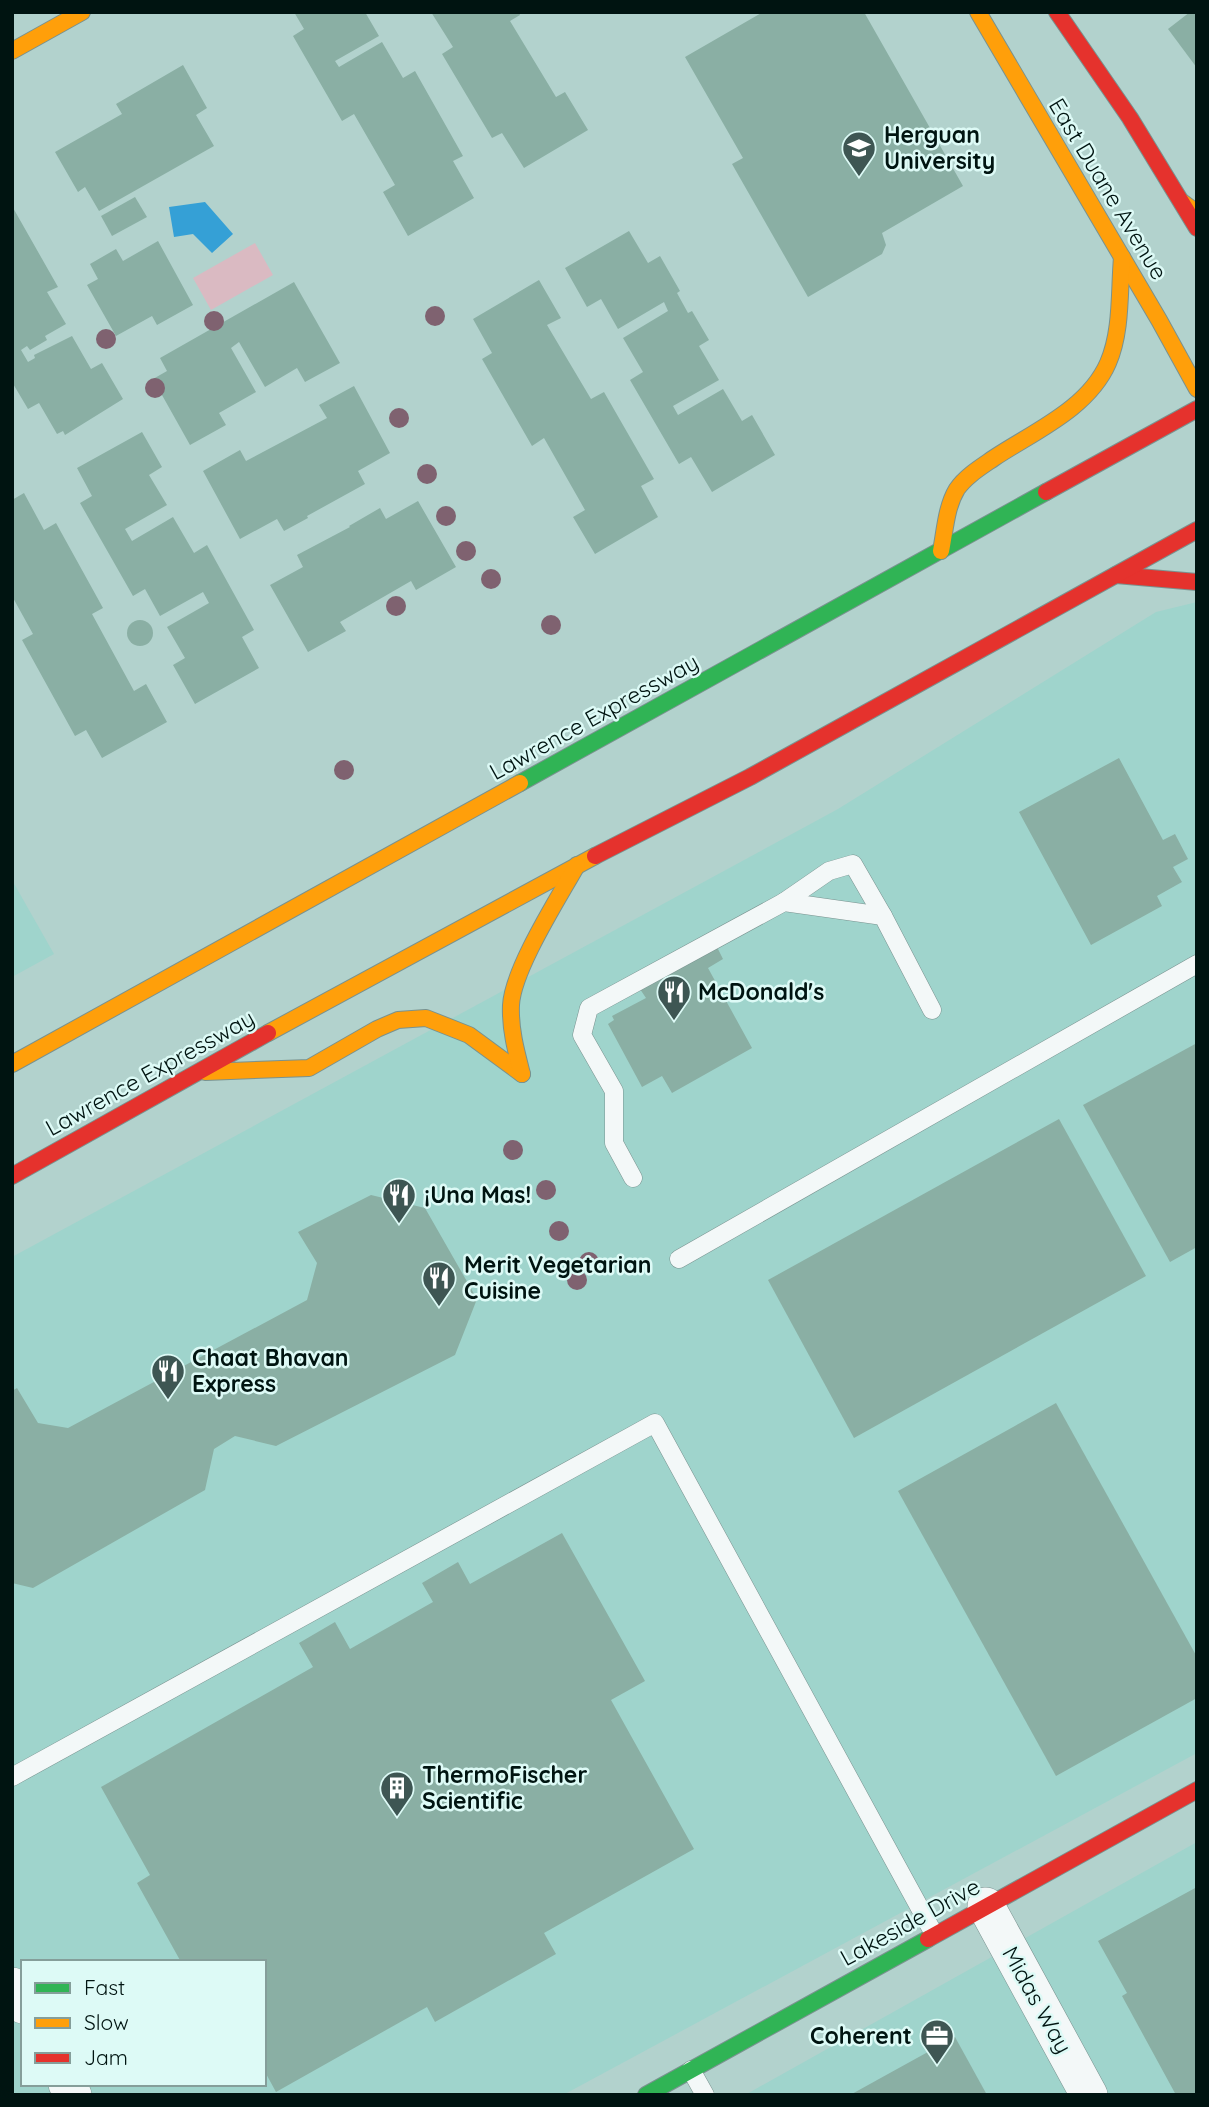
<svg xmlns="http://www.w3.org/2000/svg" width="1209" height="2107" font-family="Quicksand,sans-serif">
<rect width="100%" height="100%" fill="#b2d2cd"/>
<g fill="#9fd4cc" fill-rule="evenodd">
<path d="M1197 602V1753L563 2095H12V1257L838 809 1156 612ZM23 1962H264V2084H23Z"/>
<path d="M12 880 54 954 12 977Z"/>
<path d="M1197 1842V2095H745Z"/>
</g>
<path fill="#dabac2" d="M255 243 273 275 211 310 193 278Z"/>
<path fill="#35a0d6" d="M205 202 233 234 212 253 193 234 174 237 169 207Z"/>
<g fill="#8aafa4">
<path d="M294 12H365L379 36 335 61 339 67 382 42 403 78 415 71 463 156 453 161 474 198 408 236 383 192 395 185 354 114 342 121 293 36 304 29Z"/>
<path d="M431 12H519L520 15 510 21 556 97 565 92 588 130 524 168 502 133 492 138 442 54 453 47Z"/>
<path d="M763 12H864L963 186 882 233 886 245 882 254 808 297 732 164 743 158 685 57Z"/>
<path d="M1190 12H1197V68L1168 29Z"/>
<path d="M183 65 207 108 196 115 214 146 99 211 85 187 78 192 55 152 122 114 116 104Z"/>
<path d="M135 197 147 217 112 236 101 216Z"/>
<path d="M12 206 58 287 47 292 66 324 45 336 47 340 30 350 27 346 21 350 28 362 35 358 34 355 72 336 91 369 102 363 123 399 65 435 63 431 57 434 39 403 28 409 12 382Z"/>
<path d="M629 231 648 263 660 256 680 291 677 293 688 313 692 311 709 340 699 346 719 380 673 406 678 415 723 389 742 421 752 415 775 455 712 492 691 457 679 464 630 380 643 372 623 338 668 311 664 302 618 329 601 299 587 307 565 268Z"/>
<path d="M158 241 193 305 157 325 152 316 116 336 87 285 98 279 90 264 116 249 123 261Z"/>
<path d="M539 280 561 318 547 325 591 399 604 392 654 479 641 486 658 517 595 554 573 517 585 510 544 438 532 446 482 359 492 353 473 319Z"/>
<path d="M294 282 340 363 305 382 297 368 265 387 239 342 231 348 256 392 219 413 226 425 190 445 153 379 167 371 160 358Z"/>
<path d="M354 386 390 453 358 471 365 484 307 516 308 518 284 531 277 519 240 539 203 471 240 450 246 461 327 418 319 405Z"/>
<path d="M142 432 162 467 149 475 167 505 125 529 132 541 173 517 194 553 207 545 254 630 242 637 259 668 195 704 173 665 185 658 167 627 209 603 203 592 160 616 145 589 133 596 80 503 92 496 77 468Z"/>
<path d="M24 493 44 530 56 523 103 608 92 614 134 691 146 684 167 722 102 758 86 730 75 736 22 640 33 634 12 596V500Z"/>
<path d="M418 501 456 567 416 590 411 581 340 622 346 631 308 652 270 585 303 567 297 555 350 527 349 526 380 508 386 519Z"/>
<circle cx="140" cy="633" r="13"/>
<path d="M1119 758 1163 840 1175 834 1188 859 1173 867 1182 882 1157 896 1162 906 1091 945 1019 812Z"/>
<path d="M717 947 723 959 708 968 752 1048 672 1093 662 1076 642 1087 608 1024 614 1020 612 1016 646 998 640 989Z"/>
<path d="M1197 1043V1247L1170 1262 1083 1105Z"/>
<path d="M1059 1119 1146 1276 854 1438 768 1280Z"/>
<path d="M371 1195 425 1208 477 1299 455 1355 276 1446 235 1436 214 1449 205 1490 33 1588 12 1583V1391L17 1388 38 1423 68 1428 307 1300 317 1263 298 1232Z"/>
<path d="M1056 1403 1197 1657V1698L1056 1776 898 1491Z"/>
<path d="M562 1533 645 1681 611 1700 694 1849 544 1933 556 1954 435 2022 427 2007 276 2092 264 2070V1962H181L137 1883 150 1875 101 1787 313 1667 299 1643 335 1622 350 1649 433 1602 422 1583 458 1562 470 1584Z"/>
<path d="M1197 1887V2095H1176L1122 1996 1127 1993 1098 1941Z"/>
<path d="M955 2037 987 2095H850Z"/>
</g>
<g fill="none" stroke-linecap="round" stroke-linejoin="round">
<g stroke="#79928f" stroke-width="19">
<g id="lane">
<path d="M784 902 829 871 853 864 883 916"/>
<path d="M633 1178 614 1143V1091L582 1035 589 1008 784 902 883 916 932 1010"/>
<path d="M679 1259 1197 964"/>
<path d="M12 1777 655 1423 934 1934"/>
<path d="M691 2070 705 2095"/>
</g>
</g>
<g stroke="#79928f" stroke-width="38">
<g id="street">
<path d="M986 1906 1089 2095"/>
<path d="M12 1986 23 2005"/>
<path d="M67 2084 73 2095"/>
</g>
</g>
<g stroke="#79928f" stroke-width="18">
<g id="fast">
<path d="M520 783 1046 492"/>
<path d="M646 2095 928 1939"/>
</g>
</g>
<g stroke="#79928f" stroke-width="18">
<g id="slow">
<path d="M978 12 1159 320 1197 389"/>
<path d="M12 51 82 12"/>
<path d="M1182 202 1197 213"/>
<path d="M941 551C945 531 946 507 957 489 966 476 981 467 994 458 1033 432 1088 409 1108 363 1122 331 1119 291 1122 257"/>
<path d="M268 1033 595 856"/>
<path d="M12 1064 520 783"/>
<path d="M205 1072 309 1068 377 1029 398 1020 426 1018 469 1035 522 1074"/>
<path d="M522 1074C516 1051 510 1029 511 1005 513 969 558 899 577 865"/>
</g>
</g>
<g stroke="#79928f" stroke-width="18">
<g id="jam">
<path d="M1057 12 1130 118 1197 228"/>
<path d="M1046 492 1197 409"/>
<path d="M1116 575 1197 582"/>
<path d="M595 856 750 777 1197 530"/>
<path d="M12 1176 268 1033"/>
<path d="M928 1939 1197 1790"/>
</g>
</g>
<use href="#lane" stroke="#f3f8f8" stroke-width="18"/>
<use href="#street" stroke="#f3f8f8" stroke-width="37"/>
<use href="#fast" stroke="#30b455" stroke-width="16"/>
<use href="#slow" stroke="#ff9f0a" stroke-width="16"/>
<use href="#jam" stroke="#e5322d" stroke-width="16"/>
</g>
<g fill="#7f6270">
<circle cx="435" cy="316" r="10"/>
<circle cx="214" cy="321" r="10"/>
<circle cx="106" cy="339" r="10"/>
<circle cx="155" cy="388" r="10"/>
<circle cx="399" cy="418" r="10"/>
<circle cx="427" cy="474" r="10"/>
<circle cx="446" cy="516" r="10"/>
<circle cx="466" cy="551" r="10"/>
<circle cx="491" cy="579" r="10"/>
<circle cx="396" cy="606" r="10"/>
<circle cx="551" cy="625" r="10"/>
<circle cx="344" cy="770" r="10"/>
<circle cx="513" cy="1150" r="10"/>
<circle cx="546" cy="1190" r="10"/>
<circle cx="559" cy="1231" r="10"/>
<circle cx="589" cy="1262" r="10"/>
<circle cx="577" cy="1280" r="10"/>
</g>
<defs>
<g id="university-pin" transform="scale(1.75)"><path d="M0 17L-7.5 6A9.5 9.5 0 1 1 7.5 6Z" fill="#3e5653" stroke="#ddfaf6"/><path d="M0-5L7-2L0 1L-7-2ZM-4 1L0 2.5L4 1V4Q0 6-4 4Z" fill="#fff"/></g>
<g id="restaurant-pin" transform="scale(1.75)"><path d="M0 17L-7.5 6A9.5 9.5 0 1 1 7.5 6Z" fill="#3e5653" stroke="#ddfaf6"/><path d="M-5-6h1v4h1v-4h1v4h1v-4h1v5L-1.5 .5V6h-2V.5L-5-1ZM5-6V6H3V1.5H1.5Q1.5-4 5-6Z" fill="#fff"/></g>
<g id="building-pin" transform="scale(1.75)"><path d="M0 17L-7.5 6A9.5 9.5 0 1 1 7.5 6Z" fill="#3e5653" stroke="#ddfaf6"/><path d="M-4-6H4V6H1V3H-1V6H-4ZM-2.5-4.3h1.7v1.8h-1.7ZM.8-4.3h1.7v1.8H.8ZM-2.5-1h1.7V.8h-1.7ZM.8-1h1.7V.8H.8Z" fill="#fff"/></g>
<g id="office-pin" transform="scale(1.75)"><path d="M0 17L-7.5 6A9.5 9.5 0 1 1 7.5 6Z" fill="#3e5653" stroke="#ddfaf6"/><path d="M-6-3h4V-5.5h4V-3h4V5H-6ZM-1-4.5V-3h2v-1.5ZM-6 0V1H6V0Z" fill="#fff"/></g>
</defs>
<g fill-rule="evenodd">
<use href="#university-pin" x="859" y="148"/>
<use href="#restaurant-pin" x="674" y="992"/>
<use href="#restaurant-pin" x="399" y="1195"/>
<use href="#restaurant-pin" x="439" y="1278"/>
<use href="#restaurant-pin" x="168" y="1371"/>
<use href="#building-pin" x="397" y="1788"/>
<use href="#office-pin" x="937" y="2036"/>
</g>
<g text-anchor="middle" stroke-width="5" stroke-linejoin="round" paint-order="stroke">
<g font-size="23" font-weight="bold" fill="#001411" stroke="#ddfaf6" text-anchor="start">
<text x="884" y="143">Herguan<tspan x="884" dy="26">University</tspan></text>
<text x="698" y="1000">McDonald's</text>
<text x="424" y="1203">¡Una Mas!</text>
<text x="464" y="1273">Merit Vegetarian<tspan x="464" dy="26">Cuisine</tspan></text>
<text x="192" y="1366">Chaat Bhavan<tspan x="192" dy="26">Express</tspan></text>
<text x="422" y="1783">ThermoFischer<tspan x="422" dy="26">Scientific</tspan></text>
<text x="912" y="2044" text-anchor="end">Coherent</text>
</g>
<g font-size="23" fill="#001411" stroke="#ddfaf6">
<text transform="translate(1108 189) rotate(59)" y="8">East Duane Avenue</text>
<text transform="translate(594 717) rotate(-29)" y="8">Lawrence Expressway</text>
<text transform="translate(150 1073) rotate(-29)" y="8">Lawrence Expressway</text>
<text transform="translate(910 1922) rotate(-29)" y="8">Lakeside Drive</text>
<text transform="translate(1037 2000) rotate(61)" y="8">Midas Way</text>
</g>
</g>
<rect width="1209" height="2107" fill="none" stroke="#001411" stroke-width="28"/>
<rect x="21" y="1960" width="245" height="126" fill="#ddfaf6" stroke="#859e9a" stroke-width="2"/>
<rect x="35" y="1983" width="35" height="10" fill="#30b455" stroke="#859e9a" stroke-width="2"/>
<text x="84" y="1995" font-size="21" fill="#001411">Fast</text>
<rect x="35" y="2018" width="35" height="10" fill="#ff9f0a" stroke="#859e9a" stroke-width="2"/>
<text x="84" y="2030" font-size="21" fill="#001411">Slow</text>
<rect x="35" y="2053" width="35" height="10" fill="#e5322d" stroke="#859e9a" stroke-width="2"/>
<text x="84" y="2065" font-size="21" fill="#001411">Jam</text>
</svg>
